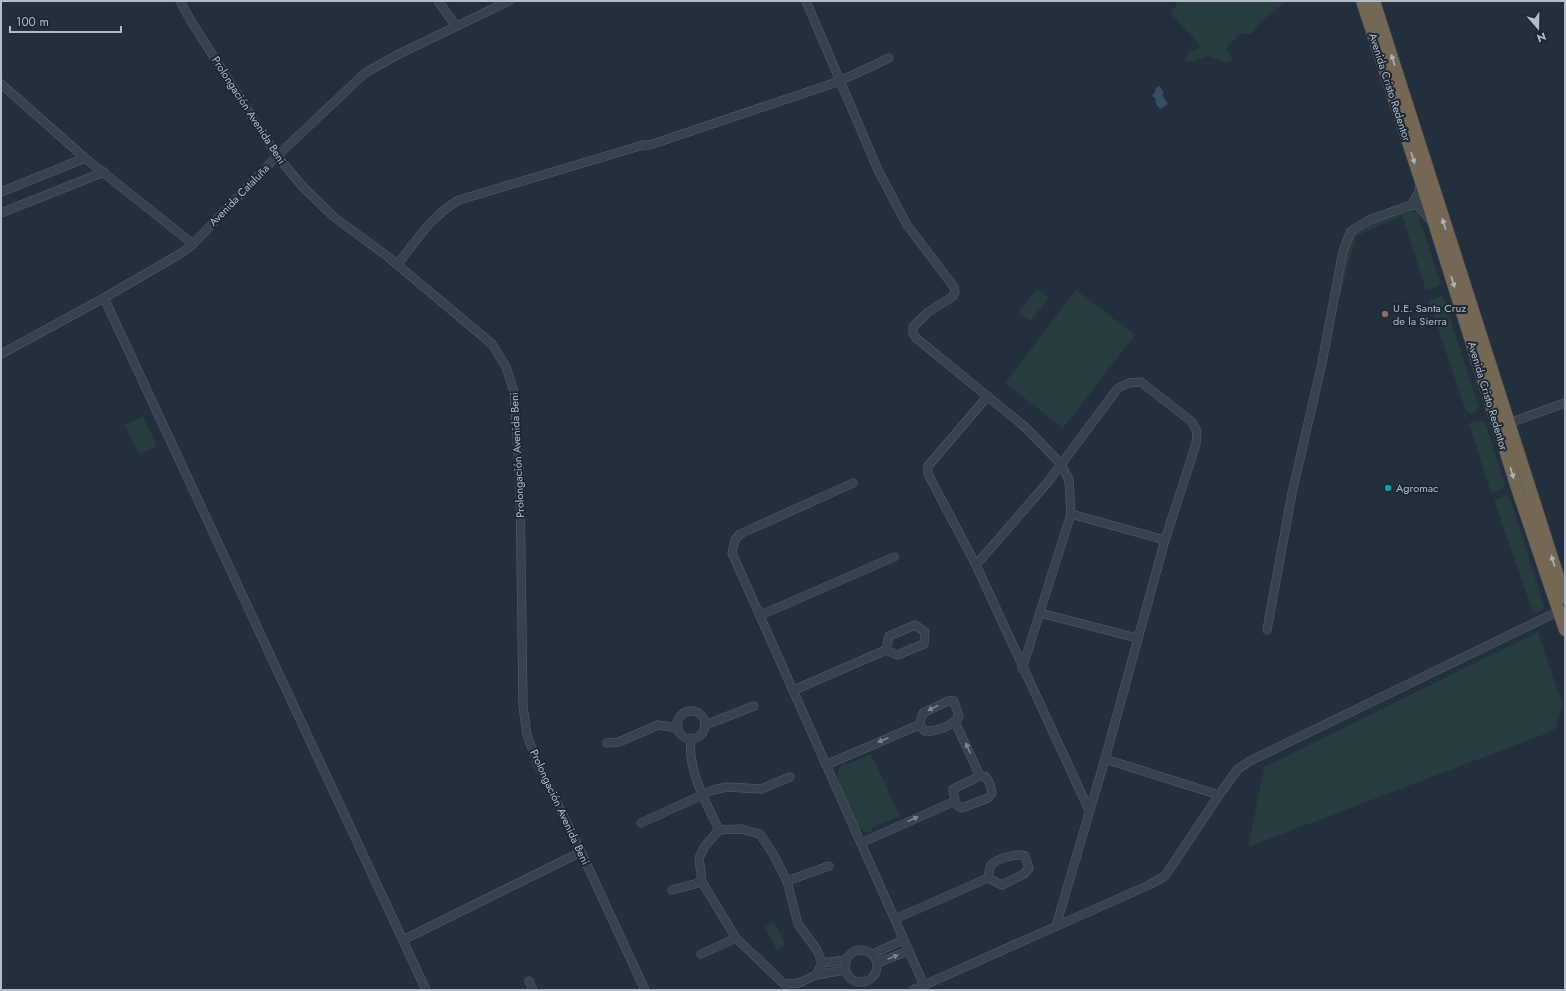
<svg xmlns="http://www.w3.org/2000/svg" width="1566" height="991" font-family="Jost,sans-serif">
<rect width="100%" height="100%" fill="#242f3e"/>
<g fill="#263c3f">
<path d="M1179 1H1287L1261 22 1251 34H1240L1226 48 1233 59 1227 62 1208 56 1193 62 1185 60 1189 52 1202 47 1170 13Z"/>
<path d="M1410 208 1418 214 1440 282 1438 286 1426 290 1402 215 1356 236 1340 296 1336 297C1340 282 1343 245 1354 234 1368 220 1392 215 1410 208Z"/>
<path d="M1037 289 1049 298 1030 321 1018 312Z"/>
<path d="M1076 290 1135 335 1063 428 1005 383Z"/>
<path d="M1443 296 1479 408 1472 414 1466 411 1429 301Z"/>
<path d="M143 416 157 446 139 454 125 425Z"/>
<path d="M1476 421 1485 422 1505 485 1502 489 1491 493 1469 423Z"/>
<path d="M1505 496 1510 498 1545 609 1537 613 1532 609 1494 500Z"/>
<path d="M1538 632 1562 704 1555 730 1248 847 1264 767Z"/>
<path d="M871 754 900 816 871 828 873 832C870 832 867 833 864 831 854 825 842 791 838 780 837 772 838 767 845 763L846 765Z"/>
<path d="M774 922 786 945 777 950 765 927Z"/>
</g>
<path fill="#394c67" d="M1159 86 1164 93 1162 95 1168 104 1160 109 1156 104 1155 98 1152 96 1156 90 1155 89Z"/>
<g fill="none" stroke-linecap="round" stroke-linejoin="round">
<g stroke="#565f6c" stroke-width="9">
<g id="minor">
<path d="M180 1 191 21 277 156 303 187 334 217 387 256 492 344 506 367 514 392 520 484 523 706 527 735 537 762 581 852 645 990"/>
<path d="M438 1 456 26"/>
<path d="M806 1 878 170 907 225 954 287 955 292 952 297 928 312 913 327V333L916 338 1025 427 1061 464 1069 480 1071 514 1022 669"/>
<path d="M1 84 85 158 193 244"/>
<path d="M1 192 85 158"/>
<path d="M1411 205 1419 192 1420 182"/>
<path d="M1 213 104 172"/>
<path d="M397 265C416 241 432 215 459 200L643 145H650L840 81 889 58"/>
<path d="M104 298 426 990"/>
<path d="M1 354 104 298 183 252 193 244 277 156 365 73 399 54 509 1"/>
<path d="M987 397 928 466V474L976 565 1089 810"/>
<path d="M1509 423 1565 403"/>
<path d="M853 483 740 534 735 540 732 553 924 985"/>
<path d="M1071 514 1165 540"/>
<path d="M976 565 1048 482 1118 388 1129 383 1141 382 1192 422 1197 432 1196 444 1165 540 1105 759 1056 926"/>
<path d="M1040 613 1137 638"/>
<path d="M761 615 894 557"/>
<path d="M1267 630 1292 493 1322 363 1343 251 1351 231 1369 220 1411 205H1417L1431 221"/>
<path d="M794 690 886 650 897 655 924 644 925 632 915 625 889 636 886 650"/>
<circle cx="691" cy="725" r="14"/>
<path d="M955 722 980 776"/>
<path d="M705 725 754 706"/>
<path d="M691 738C687 770 706 802 719 830L705 846 699 858 702 882 736 938 784 984 799 983 816 975 845 970"/>
<path d="M607 743 619 742 658 725 678 728"/>
<path d="M1105 759 1219 795"/>
<path d="M826 765 919 725 923 713 948 701H954L959 717C951 726 936 732 925 731L919 725"/>
<path d="M641 823 713 790 727 787 761 789 790 777"/>
<path d="M719 830 741 829 760 834 773 854 787 881 798 924 817 950 822 963 816 975"/>
<path d="M861 843 955 801 958 806 962 808 988 798 992 793 990 784 985 776H980L953 789 955 801"/>
<path d="M787 881 829 866"/>
<path d="M672 890 702 882"/>
<path d="M895 919 988 878 1002 885 1024 874 1029 868 1025 856C1018 853 997 858 991 865 989 868 989 874 988 878"/>
<path d="M403 940 581 852"/>
<circle cx="861" cy="966" r="16"/>
<path d="M701 954 736 938"/>
<path d="M873 954 903 940"/>
<path d="M822 963 846 960"/>
<path d="M877 963 908 951"/>
<path d="M529 981 533 990"/>
<path d="M913 990 1149 885 1165 876 1219 795 1238 769 1250 761 1559 611"/>
</g>
</g>
<g stroke="#434c59" stroke-width="13">
<g id="highway">
<path d="M1362 1 1426 197 1517 488 1565 630"/>
<path d="M1374 1 1565 598"/>
</g>
</g>
<use href="#minor" stroke="#38414e" stroke-width="8"/>
<use href="#highway" stroke="#746855" stroke-width="12"/>
</g>
<defs><path id="oneway-solid" d="M-6-.8H1V-3.2L6.5 0L1 3.2V.8H-6Z"/></defs>
<g fill="#aeb4bd">
<use href="#oneway-solid" transform="translate(1393 60) rotate(-108)"/>
<use href="#oneway-solid" transform="translate(1413 158) rotate(72)"/>
<use href="#oneway-solid" transform="translate(1444 224) rotate(-108)"/>
<use href="#oneway-solid" transform="translate(1453 282) rotate(73)"/>
<use href="#oneway-solid" transform="translate(1512 473) rotate(73)"/>
<use href="#oneway-solid" transform="translate(1553 561) rotate(-108)"/>
</g>
<g fill="#7c8592">
<use href="#oneway-solid" transform="translate(933 708) rotate(153)"/>
<use href="#oneway-solid" transform="translate(883 740) rotate(157)"/>
<use href="#oneway-solid" transform="translate(968 748) rotate(-114)"/>
<use href="#oneway-solid" transform="translate(913 819) rotate(-24)"/>
<use href="#oneway-solid" transform="translate(893 957) rotate(-22)"/>
</g>
<circle fill="#8d6e63" stroke="#1d2633" stroke-width="1.5" cx="1385" cy="314" r="4"/>
<circle fill="#0f9aa8" stroke="#1d2633" stroke-width="1.5" cx="1388" cy="488" r="4"/>
<g text-anchor="middle" stroke-width="4" stroke-linejoin="round" paint-order="stroke">
<g font-size="11" fill="#b4bcc9" stroke="#1d2633">
<text transform="translate(1390 87) rotate(72)" y="4">Avenida Cristo Redentor</text>
<text transform="translate(249 110) rotate(57)" y="4">Prolongación Avenida Beni</text>
<text transform="translate(239 195) rotate(-46)" y="4">Avenida Cataluña</text>
<text transform="translate(1488 396) rotate(73)" y="4">Avenida Cristo Redentor</text>
<text transform="translate(517 455) rotate(-93)" y="4">Prolongación Avenida Beni</text>
<text transform="translate(560 807) rotate(65)" y="4">Prolongación Avenida Beni</text>
</g>
<g font-size="11" fill="#b4bcc9" stroke="#1d2633" text-anchor="start">
<text x="1393" y="312">U.E. Santa Cruz<tspan x="1393" dy="13">de la Sierra</tspan></text>
<text x="1396" y="492">Agromac</text>
</g>
</g>
<rect width="1566" height="991" fill="none" stroke="#b4bcc9" stroke-width="4"/>
<g transform="translate(1538 28) rotate(160)" stroke="#1d2633" stroke-width="3" paint-order="stroke">
<path d="M0-3L7 15L0 10L-7 15Z" fill="#b4bcc9"/>
<text y="-6" font-size="11" font-weight="bold" text-anchor="middle" fill="#b4bcc9">N</text>
</g>
<path d="M10 26v6h111v-6" fill="none" stroke="#b4bcc9" stroke-width="2"/>
<text x="16" y="26" font-size="12" fill="#b4bcc9" stroke="#1d2633" stroke-width="3" paint-order="stroke">100 m</text>
</svg>
